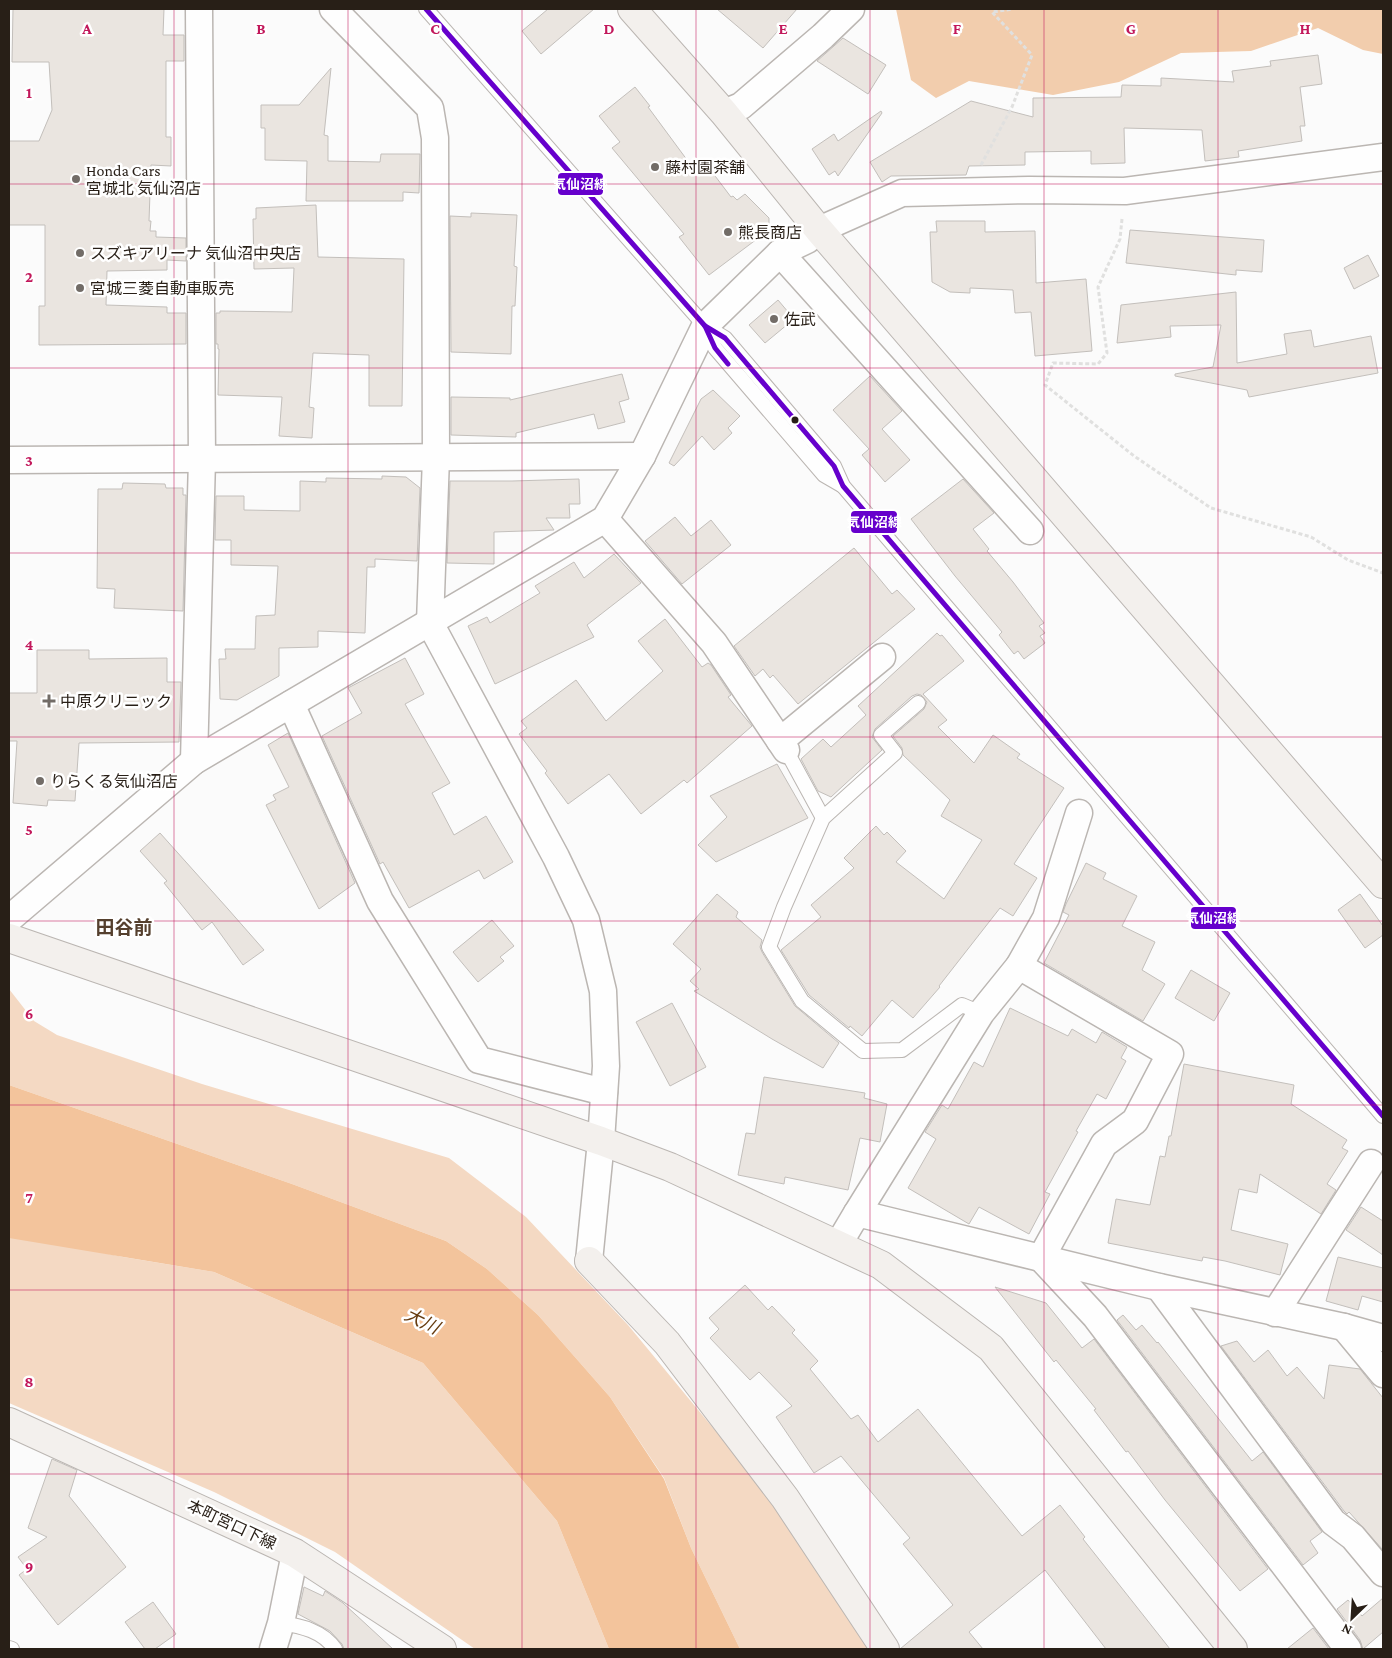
<svg xmlns="http://www.w3.org/2000/svg" width="1392" height="1658" font-family="'Crimson Pro','Noto Sans JP',serif">
<rect width="100%" height="100%" fill="#fbfbfb"/>
<g fill="#f4d9c3">
<path d="M9 989 34 1021 57 1035 202 1084 449 1158 526 1217 628 1325 751 1474 850 1609 876 1649H740L691 1548 664 1478 610 1397 538 1315 487 1269 446 1241 292 1184 9 1085Z"/>
<path d="M9 1233 123 1257 214 1272 423 1363 557 1521 609 1649H475L335 1552 214 1492 9 1403Z"/>
</g>
<path fill="#f2cdad" d="M896 9H1383V54L1363 50 1318 28 1251 51 1181 53 1119 82 1053 95 969 81 936 98 911 80Z"/>
<path fill="#f3c49c" d="M9 1085 292 1184 446 1241 487 1269 538 1315 610 1397 664 1479 691 1548 740 1649H609L557 1521 423 1363 214 1272 9 1238Z"/>
<g fill="#eae5e0" stroke="#c3bfbb">
<path d="M13 9H164L163 35H184V61H166V137H171V166L151 165 149 221H151L150 231H156V237L186 238V261L167 260V270L107 271 106 305 167 307V313H186V344L39 345V306H45V225H9V141H39L52 110 49 62H12Z"/>
<path d="M548 9H594L541 54 522 31Z"/>
<path d="M717 9H797L763 48Z"/>
<path d="M843 38 886 65 868 94 817 61Z"/>
<path d="M1318 55 1322 84 1300 87 1305 126H1300L1302 141 1238 151 1239 157 1205 161 1202 130 1124 128 1125 163 1091 164V151L1025 152V165L969 166 966 175 891 176 882 182 870 162 971 101 1033 117V98L1121 97 1122 85 1161 86V78L1234 82 1232 71 1271 66 1270 61Z"/>
<path d="M331 68 324 135 328 136V161L380 162 381 154H420L419 193 403 192V201H306L307 161 265 160V128H261V105H299Z"/>
<path d="M635 87 650 106 648 107 693 168 703 160 731 197 733 196 737 200 745 194 769 218V230L709 275 679 237 684 234 612 148 620 142 599 116Z"/>
<path d="M881 111 882 113 838 176 835 171 829 175 812 149 834 134 838 141Z"/>
<path d="M316 205 318 257 404 259 402 406H369V355L313 353 309 407 314 408 312 438 279 436 282 397 218 395 219 349H218V344H216V313H220V311L292 312 294 268 254 269 253 219H256V208Z"/>
<path d="M471 213 517 215 514 266 517 267 515 306H512L511 354 451 352 450 216 471 217Z"/>
<path d="M936 221H985V232L1035 231 1036 283 1086 279 1092 351 1035 356 1031 312 1015 313 1013 290 970 288V293L950 292 932 282 930 232H937Z"/>
<path d="M1130 230 1264 240 1262 272 1236 270V275L1126 263Z"/>
<path d="M1368 255 1379 276 1354 289 1344 268Z"/>
<path d="M1236 292 1237 363 1287 354 1284 334 1311 330 1314 347 1371 336 1378 373 1249 397 1247 390 1175 376V374L1213 367 1221 325 1170 326 1171 337 1117 343 1121 305Z"/>
<path d="M778 300 794 319 765 343 749 325Z"/>
<path d="M622 374 629 399 619 402 625 422 598 429 594 414 516 433V437L451 435V397L510 398V400Z"/>
<path d="M870 376 902 411 882 429 910 460 885 482 862 455 869 449 833 410Z"/>
<path d="M713 390 740 416 728 428 732 433 714 450 702 436 674 466 669 463 701 399Z"/>
<path d="M382 476 406 477 420 488 417 561 375 559V567H367L365 633 318 631V647L279 648V676L237 700 220 699 219 659H226L225 649H255L256 616 275 615 278 566 231 565V540H215L216 496H244V510L300 511V481L326 482V478L382 479Z"/>
<path d="M579 479 580 504H569L570 518H546L554 530 494 532V564L447 563 450 481H512Z"/>
<path d="M963 479 994 513 973 529 989 549 987 551 1013 582 1044 623 1039 626 1045 633 1040 636 1045 643 1024 659 1018 651 1014 654 999 635 1002 632 955 576 911 519Z"/>
<path d="M123 483 165 484 166 488H183V495H186L183 611 114 608 115 589 97 588 98 489H122Z"/>
<path d="M675 517 691 536 711 520 731 545 682 584 645 541Z"/>
<path d="M854 548 892 594 897 590 915 609 798 704 773 675 770 678 763 669 755 676 734 646Z"/>
<path d="M614 554 641 583 587 625 594 637 495 684 468 626 487 617 490 623 540 593 535 586 574 562 584 578Z"/>
<path d="M665 619 702 667 708 663 711 665 731 695 728 697 752 726 687 783 684 780 641 814 609 774 568 804 545 773 547 771 519 734 527 728 521 721 576 680 606 721 663 671 638 641Z"/>
<path d="M937 633 940 636 942 635 964 661 923 694 947 720 938 727 974 763 993 735 1020 754 1017 758 1064 788 1014 864 1037 878 1013 916 1000 908 939 986 940 987 913 1018 892 1000 862 1036 850 1026 849 1028 809 995 781 950 821 917 811 905 854 868 844 858 876 826 884 835 887 832 906 851 896 862 944 899 982 840 941 816 950 800 903 755 902 748 893 736 924 709 927 702 921 695 917 694 912 696 875 729 872 737 882 750 831 797 818 791 801 759 823 739 831 747 866 715 858 706Z"/>
<path d="M37 650H89V659L167 658V682H181L179 742 79 743 75 801 48 800 47 806 13 803 17 741H9V693H37Z"/>
<path d="M405 658 424 694 405 704 450 783 432 793 454 835 486 816 513 862 484 879 479 870 409 908 383 862 380 864 322 736 362 713 348 688Z"/>
<path d="M288 733 355 883 319 909 266 805 276 800 273 795 289 787 268 745Z"/>
<path d="M777 764 808 818 716 862 698 845 727 817 710 796Z"/>
<path d="M160 833 228 909 264 950 243 965 212 922 202 930 164 883 167 881 140 851Z"/>
<path d="M1086 863 1106 873 1103 879 1137 896 1122 926 1155 942 1142 970 1165 984 1143 1021 1044 963 1069 915 1063 912 1066 904Z"/>
<path d="M717 894 738 912 736 917 762 940 760 947 762 952 795 1006 839 1043 823 1068 772 1039 694 991 699 989 690 981 701 969 673 944Z"/>
<path d="M1360 894 1383 926V935L1365 948 1338 910Z"/>
<path d="M492 920 514 946 500 957 504 961 478 982 453 952Z"/>
<path d="M1191 970 1230 993 1214 1021 1175 998Z"/>
<path d="M672 1003 706 1067 670 1086 636 1022Z"/>
<path d="M1010 1008 1068 1036 1072 1029 1096 1043 1102 1032 1127 1047 1121 1058 1126 1061 1106 1099 1097 1094 1076 1131 1078 1132 1045 1192 1050 1194 1029 1234 979 1207 969 1224 908 1188 936 1139 925 1132 942 1105 948 1109 974 1062 983 1067Z"/>
<path d="M1184 1064 1294 1085 1291 1104 1347 1140 1342 1148 1348 1151 1327 1184 1336 1190 1321 1214 1260 1174 1257 1193 1239 1189 1231 1230 1288 1244 1280 1275 1225 1261 1203 1257 1202 1261 1108 1243 1116 1199 1150 1205 1160 1156 1165 1157 1169 1136H1171Z"/>
<path d="M764 1077 865 1093 864 1098 887 1104 880 1142 860 1138 848 1190 785 1177 784 1184 738 1175 746 1133 755 1134Z"/>
<path d="M1361 1207 1383 1221V1255L1346 1230Z"/>
<path d="M1338 1257 1383 1268V1302L1362 1296 1358 1310 1326 1301Z"/>
<path d="M745 1285 768 1310 772 1306 795 1330 792 1333 818 1361 810 1369 851 1419 858 1415 878 1442 918 1409 1022 1536 1060 1505 1085 1537 1083 1539 1170 1649H1106L1045 1570 969 1632 983 1649H900L953 1605 903 1544 910 1538 841 1456 814 1473 776 1417 792 1406 759 1372 750 1380 710 1338 719 1329 709 1318Z"/>
<path d="M995 1287 1046 1303 1082 1348 1094 1339 1268 1569 1240 1591 1165 1500 1128 1451 1126 1452 1094 1410 1096 1409 1056 1360 1054 1362Z"/>
<path d="M1123 1315 1136 1330 1142 1325 1157 1343 1158 1342 1252 1461 1263 1452 1322 1532 1310 1541 1318 1553 1303 1565 1117 1320Z"/>
<path d="M1237 1341 1254 1362 1268 1350 1287 1376 1297 1367 1324 1399 1329 1365 1360 1369 1383 1398V1550L1349 1512 1347 1514 1344 1511 1221 1346Z"/>
<path d="M52 1459 77 1470 69 1496 126 1567 58 1625 19 1575 27 1569 18 1557 47 1537 28 1528Z"/>
<path d="M304 1587 323 1596 325 1591 343 1603 393 1649H344L342 1644 330 1631 298 1614Z"/>
<path d="M1383 1598V1632L1363 1649 1360 1640 1337 1609 1348 1600 1362 1616Z"/>
<path d="M153 1602 176 1634 155 1649H145L125 1622Z"/>
<path d="M1313 1628 1329 1649H1287Z"/>
</g>
<g fill="none" stroke-linecap="round" stroke-linejoin="round">
<g stroke="#bbb6b2" stroke-width="16">
<g id="lane">
<path d="M426 9 705 326 715 348 824 475 843 486"/>
<path d="M705 326 725 338 834 466 843 486 1383 1116"/>
<path d="M918 703 881 735 895 753 823 818 784 907 769 947 802 1001 863 1051 902 1050 962 1005 981 1013"/>
<path d="M786 750 823 818"/>
<path d="M281 1623C301 1626 323 1631 335 1649"/>
<path d="M9 1648 12 1649"/>
</g>
</g>
<g stroke="#bbb6b2" stroke-width="29">
<g id="street">
<path d="M333 9 430 108 435 138 436 457 430 623 556 857 586 920 603 991 606 1066 601 1141 589 1261"/>
<path d="M724 113 741 106 823 36 851 9"/>
<path d="M780 253 1030 531"/>
<path d="M9 460 642 456"/>
<path d="M605 519 714 643 786 750"/>
<path d="M291 704 380 901 479 1060 604 1092"/>
<path d="M780 741 882 657"/>
<path d="M194 761 202 459 199 9"/>
<path d="M9 919 194 761 605 519 642 456 705 326 780 253 807 240 819 230 902 193 1029 190 1125 191 1383 157"/>
<path d="M1019 966 1170 1054 1135 1121 1104 1144 1041 1258 1095 1316 1348 1649"/>
<path d="M857 1213 981 1013 1019 966 1046 918 1079 813"/>
<path d="M838 1245 857 1213 1159 1287 1344 1327 1383 1338"/>
<path d="M1159 1287 1333 1522 1353 1537 1383 1573"/>
<path d="M1275 1313 1371 1163"/>
<path d="M1344 1327 1383 1374"/>
<path d="M273 1649 281 1623 295 1553"/>
</g>
</g>
<g stroke="#bbb6b2" stroke-width="30">
<g id="secondary">
<path d="M632 9 724 113 819 230 1383 884"/>
<path d="M9 938 601 1141 670 1167 881 1265 991 1348 1233 1649"/>
<path d="M589 1261 667 1343 785 1498 885 1649"/>
<path d="M9 1422 295 1553 442 1649"/>
</g>
</g>
<g stroke="#e0e0df" stroke-width="3" stroke-dasharray="4 2.5" stroke-linecap="butt">
<path d="M981 165 1012 107 1032 55 992 12 1013 9"/>
<path d="M1122 219 1120 239 1098 287 1107 353 1098 364 1053 363 1045 385 1134 456 1211 508 1311 537 1348 560 1383 573"/>
</g>
<use href="#lane" stroke="#fefefe" stroke-width="14"/>
<use href="#street" stroke="#fefefe" stroke-width="26"/>
<use href="#secondary" stroke="#f3f0ed" stroke-width="28"/>
<g stroke="#fff" stroke-width="9">
<g id="bus-1">
<path d="M426 9 705 326 715 348 728 364"/>
<path d="M705 326 725 338 834 466 843 486 1383 1116"/>
</g>
</g>
<use href="#bus-1" stroke="#60c" stroke-width="5"/>
</g>
<path fill="none" stroke="#c2185b" stroke-width="1" stroke-opacity="0.55" d="M174 9V1649M348 9V1649M522 9V1649M696 9V1649M870 9V1649M1044 9V1649M1218 9V1649M9 184H1383M9 368H1383M9 553H1383M9 737H1383M9 921H1383M9 1105H1383M9 1290H1383M9 1474H1383"/>
<g fill="#726c67" stroke="#fff" stroke-width="2">
<circle cx="655" cy="167" r="5"/>
<circle cx="76" cy="179" r="5"/>
<circle cx="728" cy="232" r="5"/>
<circle cx="80" cy="253" r="5"/>
<circle cx="80" cy="288" r="5"/>
<circle cx="774" cy="319" r="5"/>
<path d="M46.5 693.5h5v5h5v5h-5v5h-5v-5h-5v-5h5z"/>
<circle cx="40" cy="781" r="5"/>
</g>
<circle fill="#281f17" stroke="#fff" stroke-width="2" cx="795" cy="420" r="4.5"/>
<g text-anchor="middle" stroke-width="5" stroke-linejoin="round" paint-order="stroke">
<g font-size="16" fill="#281f17" stroke="#fff" text-anchor="start">
<text x="665" y="173">藤村園茶舗</text>
<text x="86" y="176">Honda Cars<tspan x="86" dy="18">宮城北 気仙沼店</tspan></text>
<text x="738" y="238">熊長商店</text>
<text x="90" y="259">スズキアリーナ 気仙沼中央店</text>
<text x="90" y="294">宮城三菱自動車販売</text>
<text x="784" y="325">佐武</text>
<text x="60" y="707">中原クリニック</text>
<text x="50" y="787">りらくる気仙沼店</text>
</g>
<g font-size="16" fill="#281f17" stroke="#fff">
<text transform="translate(232 1524) rotate(25)" y="6">本町宮口下線</text>
</g>
<g font-size="18" font-style="italic" fill="#663b0e" stroke="#fff">
<text transform="translate(422 1321) rotate(26)" y="6">大川</text>
</g>
<g font-size="19" font-weight="bold" fill="#55402e" stroke="#fff">
<text x="124" y="934">田谷前</text>
</g>
</g>
<g font-size="16" text-anchor="middle" font-weight="bold" fill="#c2185b" stroke="#fff" stroke-width="5" stroke-linejoin="round" paint-order="stroke">
<text x="87" y="34">A</text>
<text x="261" y="34">B</text>
<text x="435" y="34">C</text>
<text x="609" y="34">D</text>
<text x="783" y="34">E</text>
<text x="957" y="34">F</text>
<text x="1131" y="34">G</text>
<text x="1305" y="34">H</text>
<text x="29" y="98">1</text>
<text x="29" y="282">2</text>
<text x="29" y="466">3</text>
<text x="29" y="650">4</text>
<text x="29" y="835">5</text>
<text x="29" y="1019">6</text>
<text x="29" y="1203">7</text>
<text x="29" y="1387">8</text>
<text x="29" y="1572">9</text>
</g>
<g stroke="#fff" stroke-width="2">
<rect x="557" y="172" width="47" height="24" rx="5" fill="#60c"/>
<rect x="850" y="510" width="48" height="24" rx="5" fill="#60c"/>
<rect x="1190" y="906" width="47" height="24" rx="5" fill="#60c"/>
</g>
<g font-size="14" text-anchor="middle" font-weight="bold" fill="#fff">
<text x="580" y="189">気仙沼線</text>
<text x="874" y="527">気仙沼線</text>
<text x="1213" y="923">気仙沼線</text>
</g>
<rect width="1392" height="1658" fill="none" stroke="#281f17" stroke-width="20"/>
<g transform="translate(1352 1618) rotate(205)" stroke="#ffffff" stroke-width="4" paint-order="stroke">
<path d="M0-4L9 19L0 12L-9 19Z" fill="#281f17"/>
<text y="-8" font-size="14" font-weight="bold" text-anchor="middle" fill="#281f17">N</text>
</g>
</svg>
